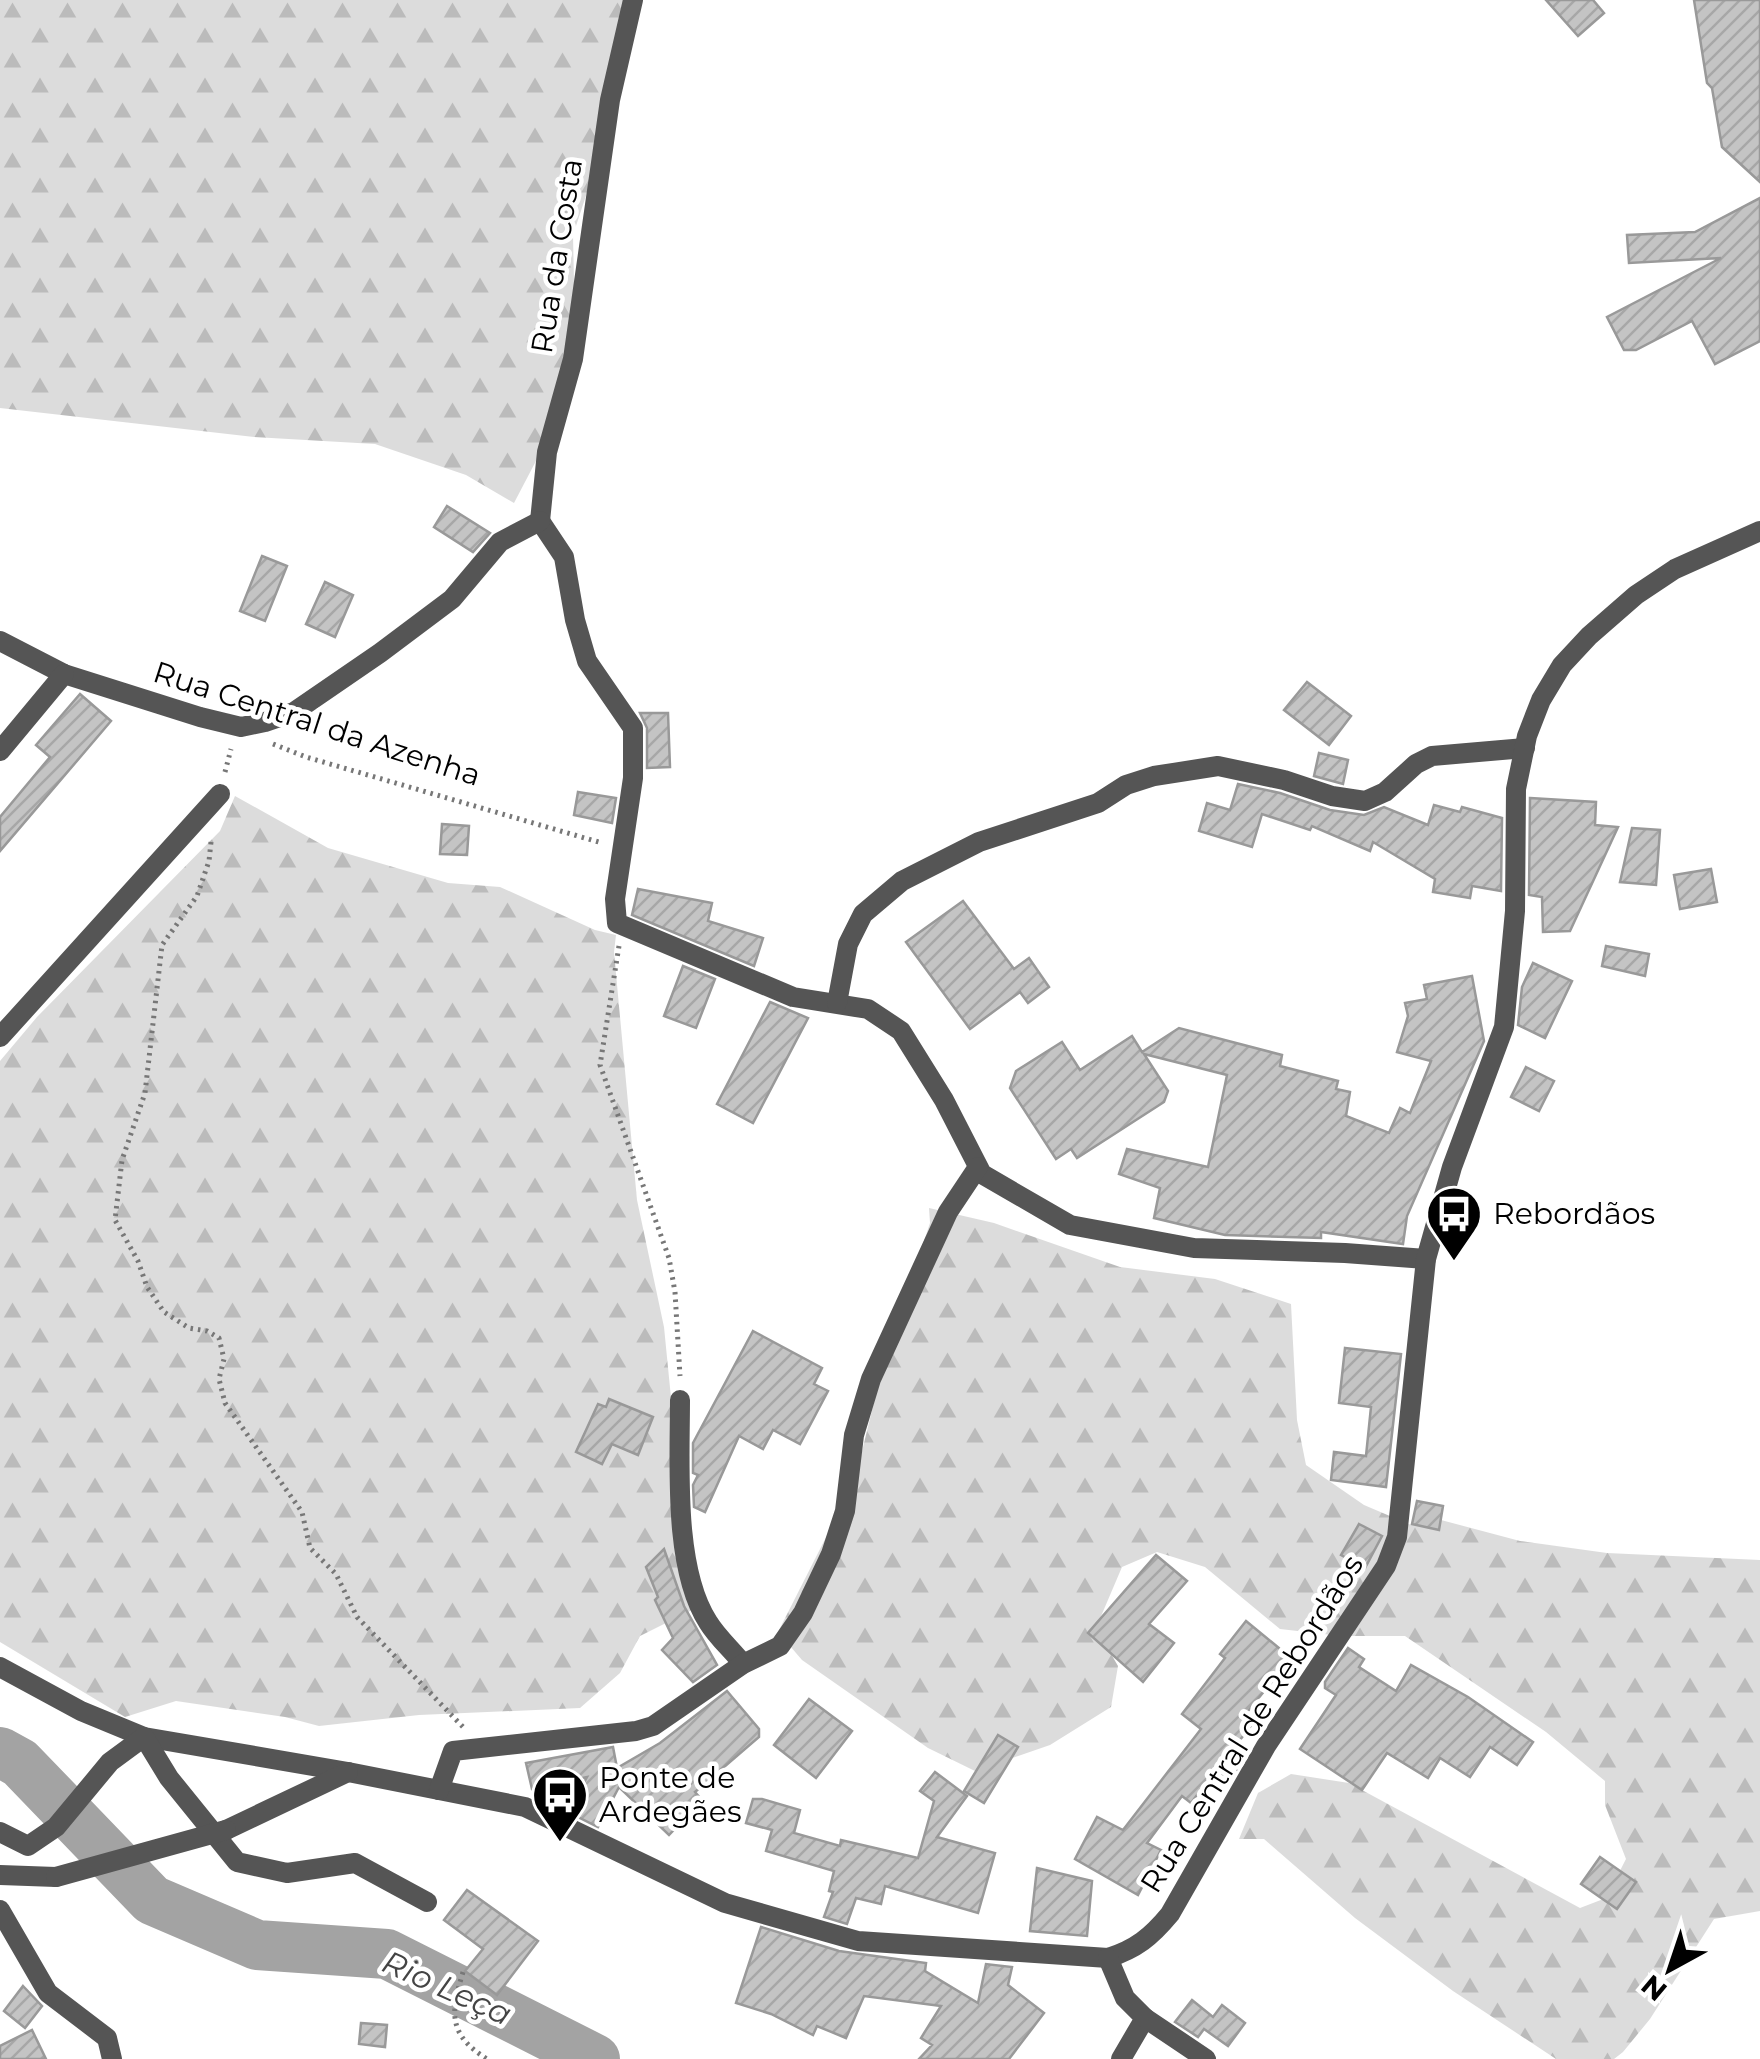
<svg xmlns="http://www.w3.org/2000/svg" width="1760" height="2059" font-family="Montserrat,sans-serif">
<defs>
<pattern id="forest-firs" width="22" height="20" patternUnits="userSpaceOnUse" patternTransform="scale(2.5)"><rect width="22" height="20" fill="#dcdcdc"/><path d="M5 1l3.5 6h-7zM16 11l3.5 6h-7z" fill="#bbb"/></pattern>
<pattern id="building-hatch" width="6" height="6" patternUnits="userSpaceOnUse" patternTransform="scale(2.5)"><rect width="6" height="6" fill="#c4c4c4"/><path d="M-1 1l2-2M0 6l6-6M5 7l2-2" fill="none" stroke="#a7a7a7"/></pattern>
</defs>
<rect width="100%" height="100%" fill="#fff"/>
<g fill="url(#forest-firs)">
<path d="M0 0H640L609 126 573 235 575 330 537 459 514 503 466 475 375 444 254 437 0 408Z"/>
<path d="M235 796 328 848 448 883 500 887 595 930 616 935 614 952 637 1200 664 1327 692 1610 640 1636 620 1673 580 1708 419 1715 319 1726 285 1717 176 1701 125 1717 0 1642V1061L37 1017 220 831Z"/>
<path d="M929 1208 994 1223 1120 1267 1215 1279 1291 1304 1297 1420 1306 1465 1364 1505 1411 1525 1441 1520 1520 1541 1607 1553 1760 1560V1911L1714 1919 1650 2019 1623 2052 1614 2059H1556L1453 1991 1355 1918 1264 1839H1239L1258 1793 1291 1774 1349 1783 1580 1908 1606 1898 1626 1859 1605 1805V1781L1546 1732 1405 1636H1341L1280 1629 1205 1567 1157 1552 1122 1567 1096 1628 1118 1666 1111 1707 1050 1745 975 1771 928 1748 802 1660 778 1632 855 1480 884 1361 930 1223Z"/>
</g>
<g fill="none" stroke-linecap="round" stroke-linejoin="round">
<path stroke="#a3a3a3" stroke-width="50" d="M0 1752 20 1763 152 1900 257 1945 387 1954 595 2059"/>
</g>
<g fill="url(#building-hatch)" stroke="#999" stroke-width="2.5">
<path d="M1546 0H1593L1604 13 1578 36Z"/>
<path d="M1694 0H1760V182L1722 147 1712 88 1707 83Z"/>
<path d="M1760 198V341L1715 364 1692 321 1636 350H1624L1607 317 1721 258 1629 263 1627 235 1695 232Z"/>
<path d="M447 506 490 533 473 552 434 527Z"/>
<path d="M262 556 287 566 265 621 240 611Z"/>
<path d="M325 582 353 595 335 637 306 624Z"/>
<path d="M1307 682 1351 716 1329 745 1284 710Z"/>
<path d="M80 694 111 721 0 851V817L50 757 36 745Z"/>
<path d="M640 713H668L670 767 647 768V728Z"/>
<path d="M1319 753 1348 760 1343 784 1314 776Z"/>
<path d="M1238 784 1280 793 1330 810 1364 815 1384 807 1428 825 1434 805 1460 812 1462 807 1502 818 1501 891 1472 886 1470 898 1433 892 1435 879 1373 842 1370 851 1312 826 1310 830 1262 814 1252 847 1199 831 1207 803 1230 810Z"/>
<path d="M578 792 616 798 612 823 574 815Z"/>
<path d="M1530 798 1596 802 1595 825 1618 827 1570 931 1543 932 1542 897 1529 895Z"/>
<path d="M442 824 469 826 467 855 440 854Z"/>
<path d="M1632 828 1660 830 1656 885 1620 882Z"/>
<path d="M1711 869 1717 902 1680 909 1674 875Z"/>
<path d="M638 889 712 903 708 921 763 938 754 966 632 915Z"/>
<path d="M963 901 1014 969 1029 958 1049 987 1028 1003 1020 992 970 1029 906 942Z"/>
<path d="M1606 946 1649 954 1645 976 1602 966Z"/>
<path d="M1533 963 1572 981 1545 1038 1518 1025 1522 987Z"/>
<path d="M683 966 715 979 696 1028 664 1016Z"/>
<path d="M1472 976 1484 1041 1407 1216 1403 1244 1321 1232V1238L1225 1235 1154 1218 1160 1188 1119 1174 1127 1149 1208 1167 1227 1075 1144 1054 1168 1091 1164 1102 1077 1158 1071 1149 1056 1159 1010 1088 1016 1071 1062 1042 1080 1070 1132 1036 1142 1052 1179 1028 1282 1055 1280 1066 1338 1081 1336 1089 1350 1092 1346 1116 1389 1133 1400 1108 1410 1113 1431 1061 1397 1052 1408 1016 1405 1003 1427 999 1424 985Z"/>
<path d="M770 1002 808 1018 753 1123 717 1104Z"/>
<path d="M1526 1067 1554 1081 1539 1111 1511 1097Z"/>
<path d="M753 1331 822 1368 814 1384 828 1391 800 1444 773 1430 763 1449 739 1436 705 1512 694 1507 693 1485 698 1475 693 1473V1443Z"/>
<path d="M1345 1348 1401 1354 1386 1487 1331 1480 1334 1452 1366 1456 1371 1407 1339 1403Z"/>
<path d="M609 1399 653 1417 638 1455 612 1444 602 1464 576 1452 598 1404 606 1407Z"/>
<path d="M1417 1501 1443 1506 1439 1530 1412 1524Z"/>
<path d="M1359 1524 1382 1536 1365 1568 1341 1555Z"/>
<path d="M664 1549 684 1606 717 1665 693 1682 662 1650 673 1638 655 1600 658 1597 646 1567Z"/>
<path d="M1156 1555 1187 1581 1149 1624 1174 1643 1143 1682 1088 1633Z"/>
<path d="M1246 1621 1291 1658 1244 1716 1253 1723 1230 1753 1241 1762 1227 1785 1213 1774 1191 1803 1182 1796 1147 1843 1161 1850 1138 1895 1075 1859 1097 1817 1123 1830 1201 1729 1182 1714 1225 1658 1220 1654Z"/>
<path d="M1348 1648 1364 1659 1359 1667 1396 1691 1411 1665 1468 1697 1533 1742 1517 1765 1490 1747 1470 1777 1440 1758 1428 1778 1387 1753 1362 1790 1300 1749 1336 1695 1325 1688V1682Z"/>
<path d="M727 1691 759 1729V1737L695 1792 702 1800 669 1835 619 1787 598 1827 568 1812 587 1777 532 1789 526 1763 613 1747 617 1768 660 1743Z"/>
<path d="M809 1699 852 1731 816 1778 774 1745Z"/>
<path d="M998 1735 1018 1747 984 1803 964 1791Z"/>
<path d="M935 1772 967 1796 937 1837 995 1853 978 1913 885 1886 881 1904 856 1898 847 1924 824 1917 833 1892 829 1891 834 1871 766 1851 772 1830 746 1823 753 1799H762L800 1810 794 1833 840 1846 841 1840 918 1858 934 1801 920 1791Z"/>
<path d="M1600 1857 1636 1882 1617 1909 1581 1884Z"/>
<path d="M1037 1868 1092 1881 1087 1936 1030 1931Z"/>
<path d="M467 1890 538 1941 497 1995 465 1971 483 1949 444 1920Z"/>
<path d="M761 1927 839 1951 926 1963 925 1971 978 2003 986 1964 1012 1967 1008 1985 1044 2013 1009 2059H919L932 2045 921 2038 941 2006 864 1996 846 2038 817 2026 813 2035 771 2014 736 2003Z"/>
<path d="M23 1986 42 2006 25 2028 4 2011Z"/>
<path d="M1192 2000 1213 2017 1222 2005 1245 2023 1228 2046 1204 2029 1198 2037 1175 2022Z"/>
<path d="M361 2023 387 2025 385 2047 359 2044Z"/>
<path d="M32 2030 46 2059H0V2046Z"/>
</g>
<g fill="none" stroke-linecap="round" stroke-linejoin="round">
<g stroke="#777" stroke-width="5" stroke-dasharray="2.5 5" stroke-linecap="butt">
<path d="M273 744 306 757 602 843"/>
<path d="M225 772 231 749"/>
<path d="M211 842 209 861 197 896 162 945 145 1093 122 1160 115 1220 138 1261 147 1287 164 1312 189 1328 207 1331 219 1338 224 1359 219 1379 225 1403 302 1512 310 1548 336 1574 357 1617 463 1727"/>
<path d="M619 946 600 1065 669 1258 675 1292 680 1376"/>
<path d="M463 1972C451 2012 447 2034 487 2059"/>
</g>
<g stroke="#555" stroke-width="20">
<path d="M540 521 564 557 575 620 587 661 633 728V778L615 899 617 923 793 997 868 1009 901 1031 944 1100 982 1174 1070 1225 1194 1248 1345 1253 1426 1259"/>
<path d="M540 521 547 452 573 359 610 100 633 0"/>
<path d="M0 641 64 674 200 717 241 727 265 722 294 712 380 653 452 599 500 542 540 521"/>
<path d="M0 751 64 674"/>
<path d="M837 1003 848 944 863 914 902 881 979 842 1098 803 1126 785 1154 776 1218 766 1284 780 1332 796 1365 801 1385 792 1416 764 1432 756 1525 748"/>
<path d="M0 1037 220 794"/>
<path d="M680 1400C680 1463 673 1568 708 1622 717 1637 732 1650 743 1664"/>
<path d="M0 1667 81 1711 144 1737 348 1772 525 1807 725 1903 858 1941 1108 1958C1136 1949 1151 1937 1170 1914L1266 1746 1386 1566 1397 1537 1426 1259 1452 1167 1504 1027 1515 911 1516 789 1527 736 1541 700 1562 665 1589 636 1636 595 1675 569 1760 531"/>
<path d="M439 1790 453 1751 636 1731 653 1726 743 1664 780 1646 803 1613 831 1554 845 1511 854 1435 871 1379 948 1212 978 1167"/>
<path d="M226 1830 348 1772"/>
<path d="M0 1832 28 1846 56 1827 110 1762 144 1737 169 1778 237 1862 287 1873 355 1863 427 1902"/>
<path d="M0 1875 56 1877"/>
<path d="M0 1910 48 1993 107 2038 112 2059"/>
<path d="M1108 1958 1125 1998 1145 2018 1121 2059"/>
<path d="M1145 2018 1206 2059"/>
</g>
<path stroke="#555" stroke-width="20" d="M56 1877 226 1830"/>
</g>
<defs>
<g id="bus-pin" transform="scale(2.875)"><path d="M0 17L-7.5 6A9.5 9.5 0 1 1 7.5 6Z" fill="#000" stroke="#fff"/><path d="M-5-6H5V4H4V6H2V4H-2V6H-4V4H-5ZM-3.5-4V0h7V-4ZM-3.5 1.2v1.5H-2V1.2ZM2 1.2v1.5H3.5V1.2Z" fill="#fff"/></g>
</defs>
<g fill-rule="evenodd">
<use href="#bus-pin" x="1454" y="1214"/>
<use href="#bus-pin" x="560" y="1795"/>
</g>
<g text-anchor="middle" stroke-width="9" stroke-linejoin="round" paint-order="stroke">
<g font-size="30" fill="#000" stroke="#fff">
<text transform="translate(557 256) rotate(-81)" y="10">Rua da Costa</text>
<text transform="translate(317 724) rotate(18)" y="10">Rua Central da Azenha</text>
<text transform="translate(1252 1724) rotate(-58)" y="10">Rua Central de Rebordãos</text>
</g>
<g font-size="30" fill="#000" stroke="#fff" text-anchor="start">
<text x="1493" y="1224">Rebordãos</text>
<text x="599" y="1788">Ponte de<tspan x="599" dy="34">Ardegães</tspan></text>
</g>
<g font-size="32" font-style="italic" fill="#444" stroke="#fff">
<text transform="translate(447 1988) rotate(24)" y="11">Rio Leça</text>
</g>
</g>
<g transform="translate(1670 1969) rotate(220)" stroke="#ffffff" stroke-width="8" paint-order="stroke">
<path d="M0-8L18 38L0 25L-18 38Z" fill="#000000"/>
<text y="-15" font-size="28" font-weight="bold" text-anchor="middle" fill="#000000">N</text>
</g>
</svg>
